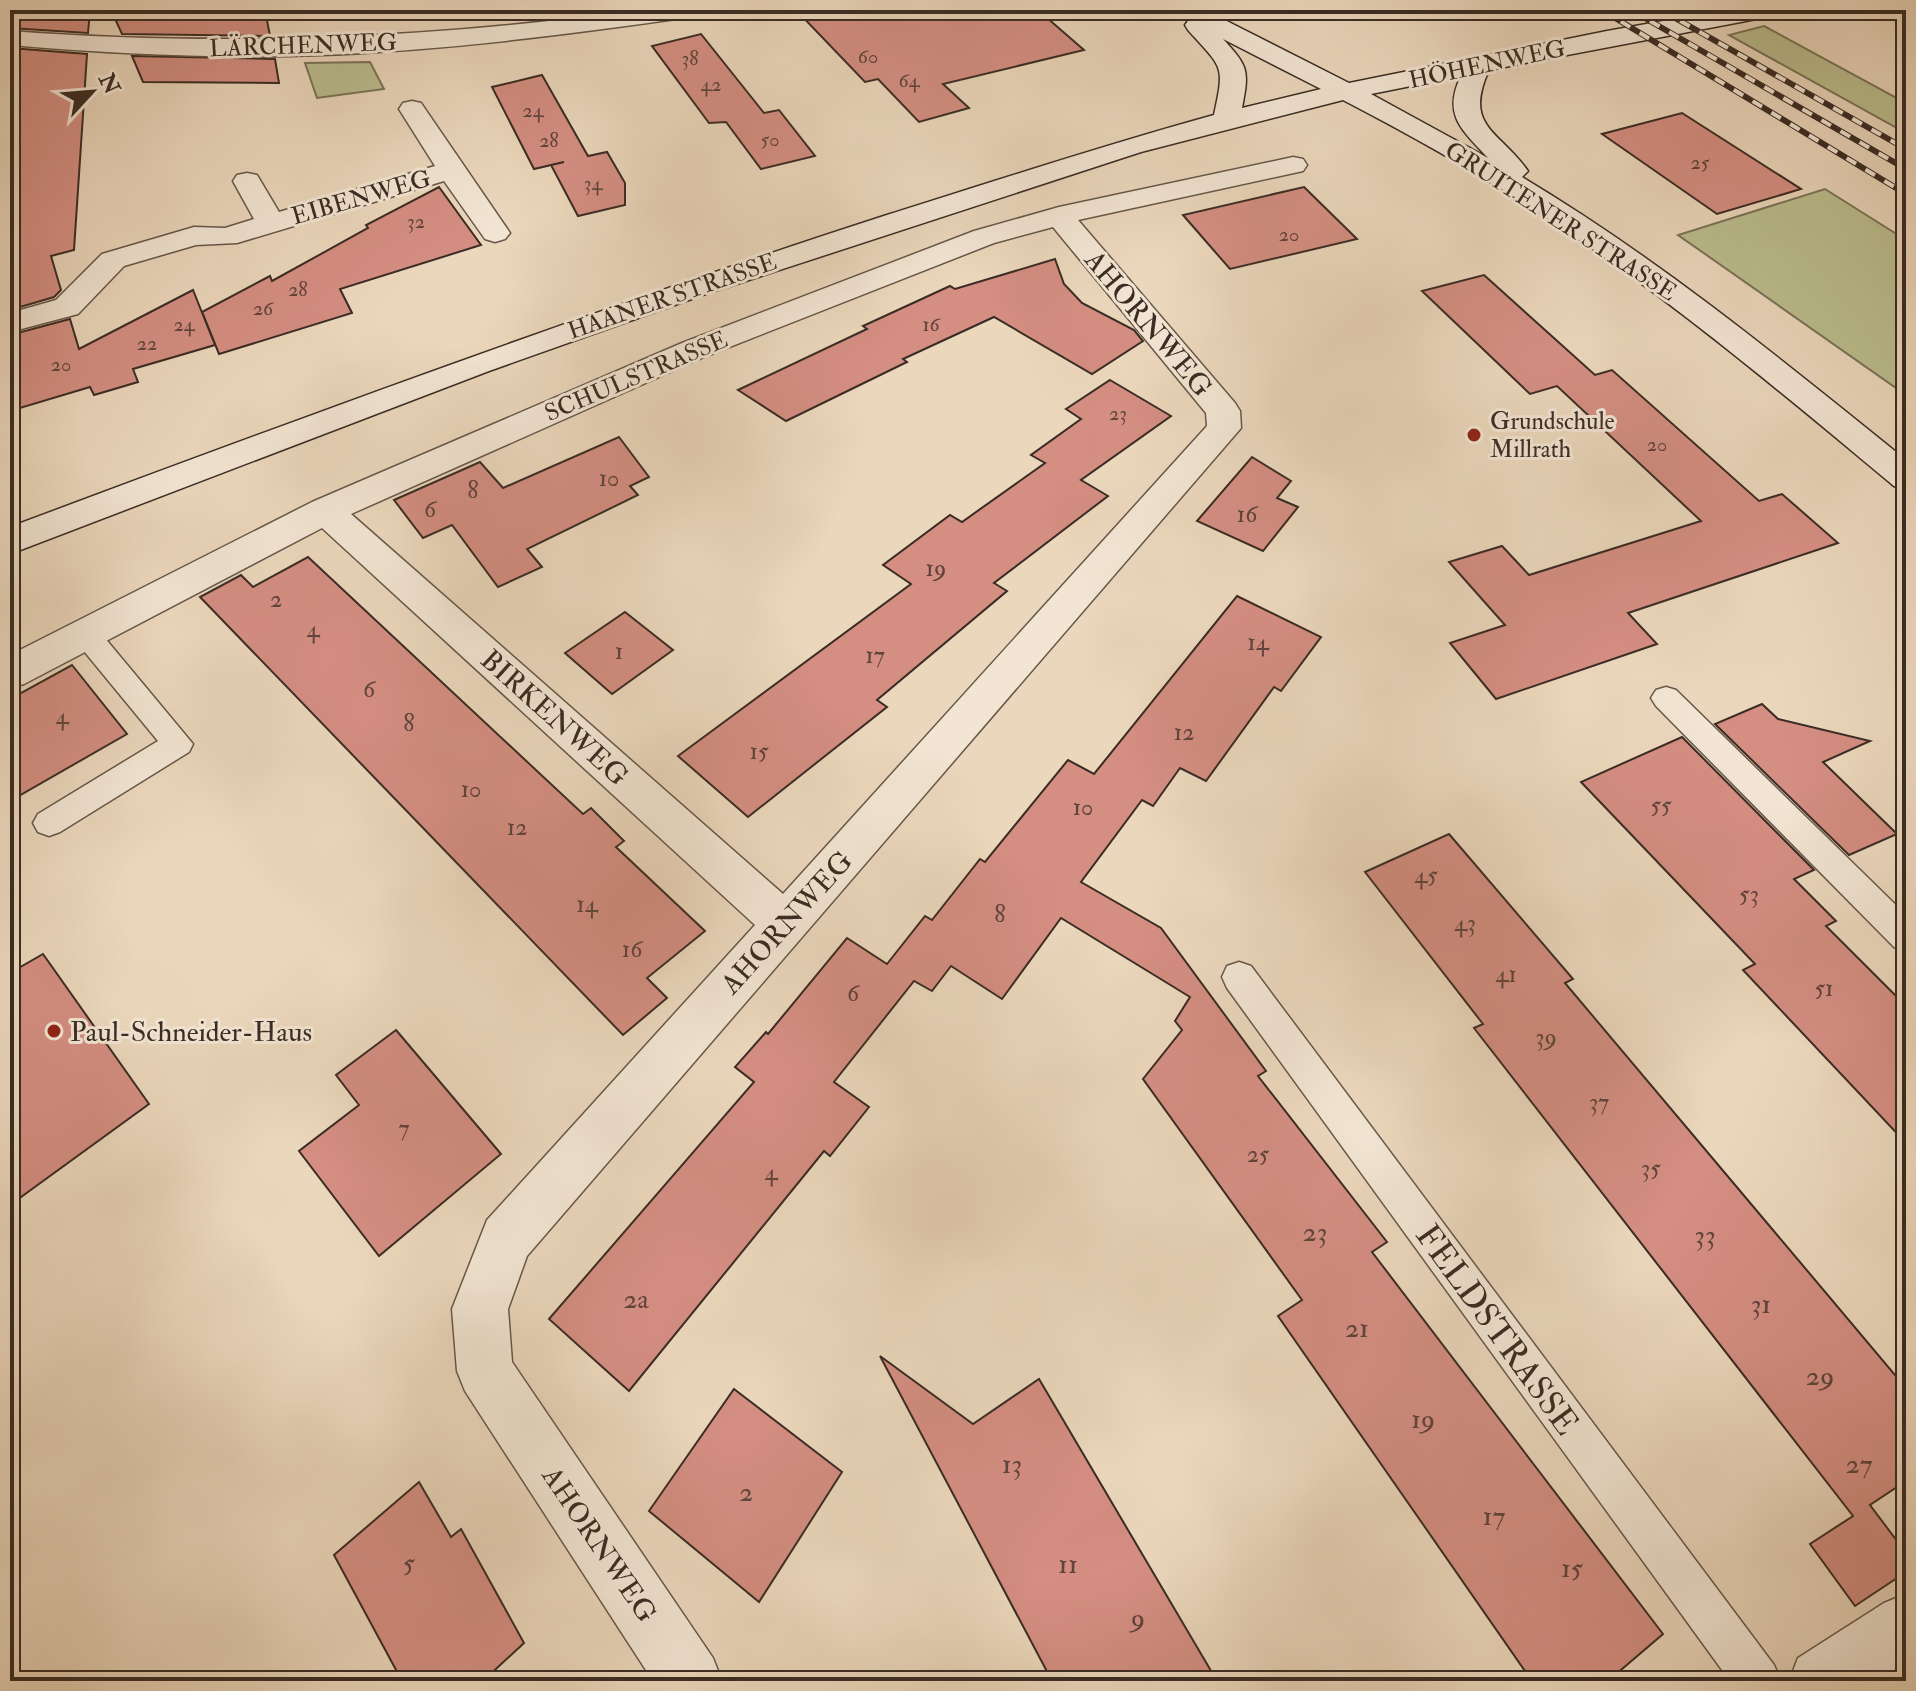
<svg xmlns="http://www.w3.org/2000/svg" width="1916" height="1691" font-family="'IM FELL Double Pica',serif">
<rect width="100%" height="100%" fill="#ebd7bc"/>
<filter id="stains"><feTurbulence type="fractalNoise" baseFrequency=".0025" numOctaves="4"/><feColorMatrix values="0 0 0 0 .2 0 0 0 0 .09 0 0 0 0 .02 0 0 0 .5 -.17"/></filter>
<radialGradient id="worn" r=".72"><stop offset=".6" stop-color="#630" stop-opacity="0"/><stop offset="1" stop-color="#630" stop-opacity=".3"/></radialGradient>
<g fill="#bbbd8e" stroke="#7a7459" stroke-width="2">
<path d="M1764 26 1906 103V133L1729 35Z"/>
<path d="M370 62 384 89 317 98 305 63Z"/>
<path d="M1825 189 1906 240V395L1678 235Z"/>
</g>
<g fill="#d48e82" stroke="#3a2c24" stroke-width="2">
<path d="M10 10H90L88 33 10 28Z"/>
<path d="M111 10H265L270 36 122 34Z"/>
<path d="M796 10H1038L1084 50 943 84 969 108 919 122 878 79 865 82Z"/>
<path d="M701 34 764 113 779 110 815 156 761 169 726 122 709 123 652 46Z"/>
<path d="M10 48 87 54 74 250 51 256 61 290 54 297 10 310Z"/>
<path d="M132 56 275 59 279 83 143 82Z"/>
<path d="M542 75 588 156 607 152 625 183V205L578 216 551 165 564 162 534 169 492 87Z"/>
<path d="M1682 113 1801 189 1717 214 1602 134Z"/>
<path d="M439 187 481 245 340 289 352 313 219 354 202 312 270 276 272 281 368 228 366 225Z"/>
<path d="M1304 187 1357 239 1230 269 1183 215Z"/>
<path d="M1055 259 1064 284 1082 303 1134 330 1143 341 1092 374 994 317 903 359 907 362 786 421 738 390 867 329 863 326 950 286 955 289Z"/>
<path d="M1484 275 1595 375 1612 370 1759 501 1782 494 1838 543 1628 613 1657 644 1496 699 1450 643 1505 625 1449 562 1502 546 1529 575 1701 521 1557 386 1530 394 1422 291Z"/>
<path d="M193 290 215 345 133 369 138 382 94 395 90 387 10 411V335L70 319 79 349Z"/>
<path d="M1110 380 1171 416 1081 480 1108 496 994 583 1007 591 877 700 887 707 748 817 678 756 911 584 883 565 950 515 962 522 1045 463 1031 455 1081 419 1066 409Z"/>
<path d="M619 437 649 477 630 486 638 495 527 549 542 567 498 587 452 525 423 538 394 500 480 462 503 488Z"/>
<path d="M1252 457 1291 481 1277 498 1298 507 1263 551 1197 521Z"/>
<path d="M308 557 583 814 591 808 624 841 616 847 705 931 647 978 667 998 623 1035 200 597 241 575 253 587Z"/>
<path d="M1237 596 1321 637 1281 691 1274 687 1206 781 1180 768 1153 806 1142 800 1081 882 1161 928 1266 1071 1258 1076 1387 1242 1372 1252 1663 1634 1608 1681H1532L1278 1316 1302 1300 1143 1079 1182 1030 1175 1021 1190 997 1061 918 1002 999 951 966 932 991 914 981 834 1082 869 1107 830 1156 824 1151 629 1391 549 1319 754 1082 735 1067 766 1032 768 1034 847 938 887 964 925 916 932 920 980 859 985 862 1068 760 1094 774Z"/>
<path d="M625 612 673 650 612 694 565 653Z"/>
<path d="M72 665 127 734 10 801V699Z"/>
<path d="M1762 704 1778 719 1870 741 1823 762 1897 834 1849 855 1715 724Z"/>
<path d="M1682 737 1814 870 1794 879 1836 921 1826 926 1906 1006V1143L1743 970 1755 964 1581 782Z"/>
<path d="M1449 834 1573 979 1565 983 1906 1388V1481L1870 1505 1906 1553V1572L1855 1606 1810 1544 1853 1516 1474 1028 1483 1024 1365 872Z"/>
<path d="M43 954 149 1104 10 1205V973Z"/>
<path d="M396 1030 501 1154 379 1256 299 1151 359 1105 336 1075Z"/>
<path d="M880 1356 973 1424 1039 1379 1217 1681H1052Z"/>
<path d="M734 1389 842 1472 759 1602 649 1511Z"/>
<path d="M419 1482 451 1537 461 1529 524 1643 483 1681H402L334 1555Z"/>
</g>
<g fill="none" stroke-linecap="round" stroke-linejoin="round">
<g stroke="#66574a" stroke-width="3">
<g id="lane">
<path d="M84 622 94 625 193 744 189 752 60 832 49 836 38 832 33 823 38 814 158 741 74 639 70 632 74 625Z"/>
<path d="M1666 687 1676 690 1906 915V952L1894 947 1656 706 1651 698 1656 690Z"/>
<path d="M1239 962 1251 966 1774 1665 1781 1681H1730L1227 988 1222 977 1227 966Z"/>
</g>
</g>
<g stroke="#66574a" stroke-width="3">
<g id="street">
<path d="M638 10H702L699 15 690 17C557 36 424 53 290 56 196 58 103 53 10 45V31C224 47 425 39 638 10Z"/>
<path d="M412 101 421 103 510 233 505 239 495 242 485 239 444 181 237 243 196 245 124 266 78 314 10 332V313L56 300 102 254 194 227 225 228 254 219 233 181 237 175 247 173 257 175 279 212 435 166 399 109 403 103Z"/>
<path d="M1293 157 1303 159 1307 165 1303 171 1078 220 1235 403 1240 411 1241 428 527 1256 508 1309 512 1362 713 1658 722 1681H653L465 1391 457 1371 452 1309 487 1220 755 925 322 528 24 684 10 688V655L312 502 682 343 974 231 1059 207ZM1053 227 1206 413 1207 426 783 894 351 514 704 357 994 243Z"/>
<path d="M1906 1594V1662L1877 1681H1789L1798 1658 1884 1603Z"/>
</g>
</g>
<g stroke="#3a2c24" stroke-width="3">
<path id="secondary" d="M1174 10H1205L1349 83 1607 31 1725 10H1779L1776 15 1767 17 1489 70C1463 127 1499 130 1528 171L1522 177C1659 259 1782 360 1906 460V490L1894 486C1788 398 1683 309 1568 232 1496 183 1420 140 1343 100L1141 152 703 295 489 371 10 554V527C302 418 593 310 890 214 998 180 1105 145 1214 115 1225 64 1223 69 1188 30L1185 25 1188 21ZM1223 39 1321 89 1242 108C1249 71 1249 67 1223 39ZM1461 76C1442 115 1462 130 1488 158L1371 94Z"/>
</g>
<use href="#lane" fill="#f2e5d3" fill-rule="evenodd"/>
<use href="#street" fill="#f2e5d3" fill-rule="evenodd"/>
<use href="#secondary" fill="#f2e5d3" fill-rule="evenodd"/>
<g stroke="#3a2c24" stroke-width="6">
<g id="rail">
<path d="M1602 10 1906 194"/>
<path d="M1631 10 1906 169"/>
<path d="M1661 10 1906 149"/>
</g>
</g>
<use href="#rail" stroke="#f2e5d3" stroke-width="4" stroke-dasharray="11" stroke-linecap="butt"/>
</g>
<g fill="#8f2418" stroke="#f2e5d3" stroke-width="3">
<circle cx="1474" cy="435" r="8"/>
<circle cx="54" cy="1031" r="8"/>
</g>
<g text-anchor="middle" stroke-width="6" stroke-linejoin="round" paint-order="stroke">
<g font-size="20" fill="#60443c">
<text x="868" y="63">60</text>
<text x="690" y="65">38</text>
<text x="909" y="87">64</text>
<text x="711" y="91">42</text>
<text x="533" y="117">24</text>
<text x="770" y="146">50</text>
<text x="549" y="147">28</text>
<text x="1700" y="169">25</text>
<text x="593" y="190">34</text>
<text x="416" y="228">32</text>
<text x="1289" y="241">20</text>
<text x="298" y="296">28</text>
<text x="263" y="315">26</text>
<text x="184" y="331">24</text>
<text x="931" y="331">16</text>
<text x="147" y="350">22</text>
<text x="61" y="371">20</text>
<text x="1118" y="420">23</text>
<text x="1657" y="451">20</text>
</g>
<g font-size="24" fill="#3a2c24" stroke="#f2e5d3">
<text transform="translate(303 45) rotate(-2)" y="8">LÄRCHENWEG</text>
<text transform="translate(1487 64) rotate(-12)" y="8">HÖHENWEG</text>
<text transform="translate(361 197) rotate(-16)" y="8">EIBENWEG</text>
<text transform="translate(1561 221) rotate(33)" y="8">GRUITENER STRASSE</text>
<text transform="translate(672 296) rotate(-19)" y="8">HAANER STRASSE</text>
<text transform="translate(636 376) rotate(-23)" y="8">SCHULSTRASSE</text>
</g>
<g font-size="24" fill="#3a2c24" stroke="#f2e5d3" text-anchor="start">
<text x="1490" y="429">Grundschule<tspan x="1490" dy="28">Millrath</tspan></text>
</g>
<g font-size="24" fill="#60443c">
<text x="609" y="486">10</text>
<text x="473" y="498">8</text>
<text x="430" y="517">6</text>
<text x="1247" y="522">16</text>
<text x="936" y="576">19</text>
<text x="276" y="607">2</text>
<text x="313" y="637">4</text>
<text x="1258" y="650">14</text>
<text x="619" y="659">1</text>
<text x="875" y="663">17</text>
<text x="369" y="697">6</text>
<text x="62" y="724">4</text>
<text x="409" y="731">8</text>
<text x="1184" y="740">12</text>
<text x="759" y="759">15</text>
<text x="471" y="797">10</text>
<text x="1661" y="813">55</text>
<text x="1083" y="815">10</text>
<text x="517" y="835">12</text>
<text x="1426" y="883">45</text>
<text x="1749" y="902">53</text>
<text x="587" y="912">14</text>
<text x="1000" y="922">8</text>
<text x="1465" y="931">43</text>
<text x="632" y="957">16</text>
<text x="1506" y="982">41</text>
<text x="1824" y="996">51</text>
<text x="853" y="1001">6</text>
<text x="1546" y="1045">39</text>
<text x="1599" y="1110">37</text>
<text x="404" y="1136">7</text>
<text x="1258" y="1162">25</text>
<text x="1651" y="1176">35</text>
<text x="771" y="1180">4</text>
</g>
<g font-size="28" fill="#3a2c24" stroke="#f2e5d3">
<text transform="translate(1149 323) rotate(50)" y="10">AHORNWEG</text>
<text transform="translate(555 717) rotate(42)" y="10">BIRKENWEG</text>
<text transform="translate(786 922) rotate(-48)" y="10">AHORNWEG</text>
<text transform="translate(600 1544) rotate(56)" y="10">AHORNWEG</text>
</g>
<g font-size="28" fill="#3a2c24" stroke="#f2e5d3" text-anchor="start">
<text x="70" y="1041">Paul-Schneider-Haus</text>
</g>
<g font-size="28" fill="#60443c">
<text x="1315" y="1241">23</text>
<text x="1705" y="1244">33</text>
<text x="636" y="1308">2a</text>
<text x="1761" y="1313">31</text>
<text x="1357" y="1337">21</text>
<text x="1820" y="1385">29</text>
<text x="1423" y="1428">19</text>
<text x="1012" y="1473">13</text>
<text x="1859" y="1473">27</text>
<text x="746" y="1501">2</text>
<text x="1494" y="1525">17</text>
<text x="409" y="1572">5</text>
<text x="1068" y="1573">11</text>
<text x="1572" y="1577">15</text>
<text x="1138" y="1627">9</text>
</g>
<g font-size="34" fill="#3a2c24" stroke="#f2e5d3">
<text transform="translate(1498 1329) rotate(54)" y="12">FELDSTRASSE</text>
</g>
</g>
<rect width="1916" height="1691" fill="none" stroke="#ebd7bc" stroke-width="40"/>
<rect x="12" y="12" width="1892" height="1667" fill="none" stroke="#3a2c24" stroke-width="4"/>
<rect x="20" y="20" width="1876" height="1651" fill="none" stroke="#3a2c24" stroke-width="2"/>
<g transform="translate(92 92) rotate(64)" stroke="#f2e5d3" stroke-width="6" paint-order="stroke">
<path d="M0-6L14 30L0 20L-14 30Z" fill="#3a2c24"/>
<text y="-12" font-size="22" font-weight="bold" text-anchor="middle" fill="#3a2c24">N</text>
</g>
<rect width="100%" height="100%" filter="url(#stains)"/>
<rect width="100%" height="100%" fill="url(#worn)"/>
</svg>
